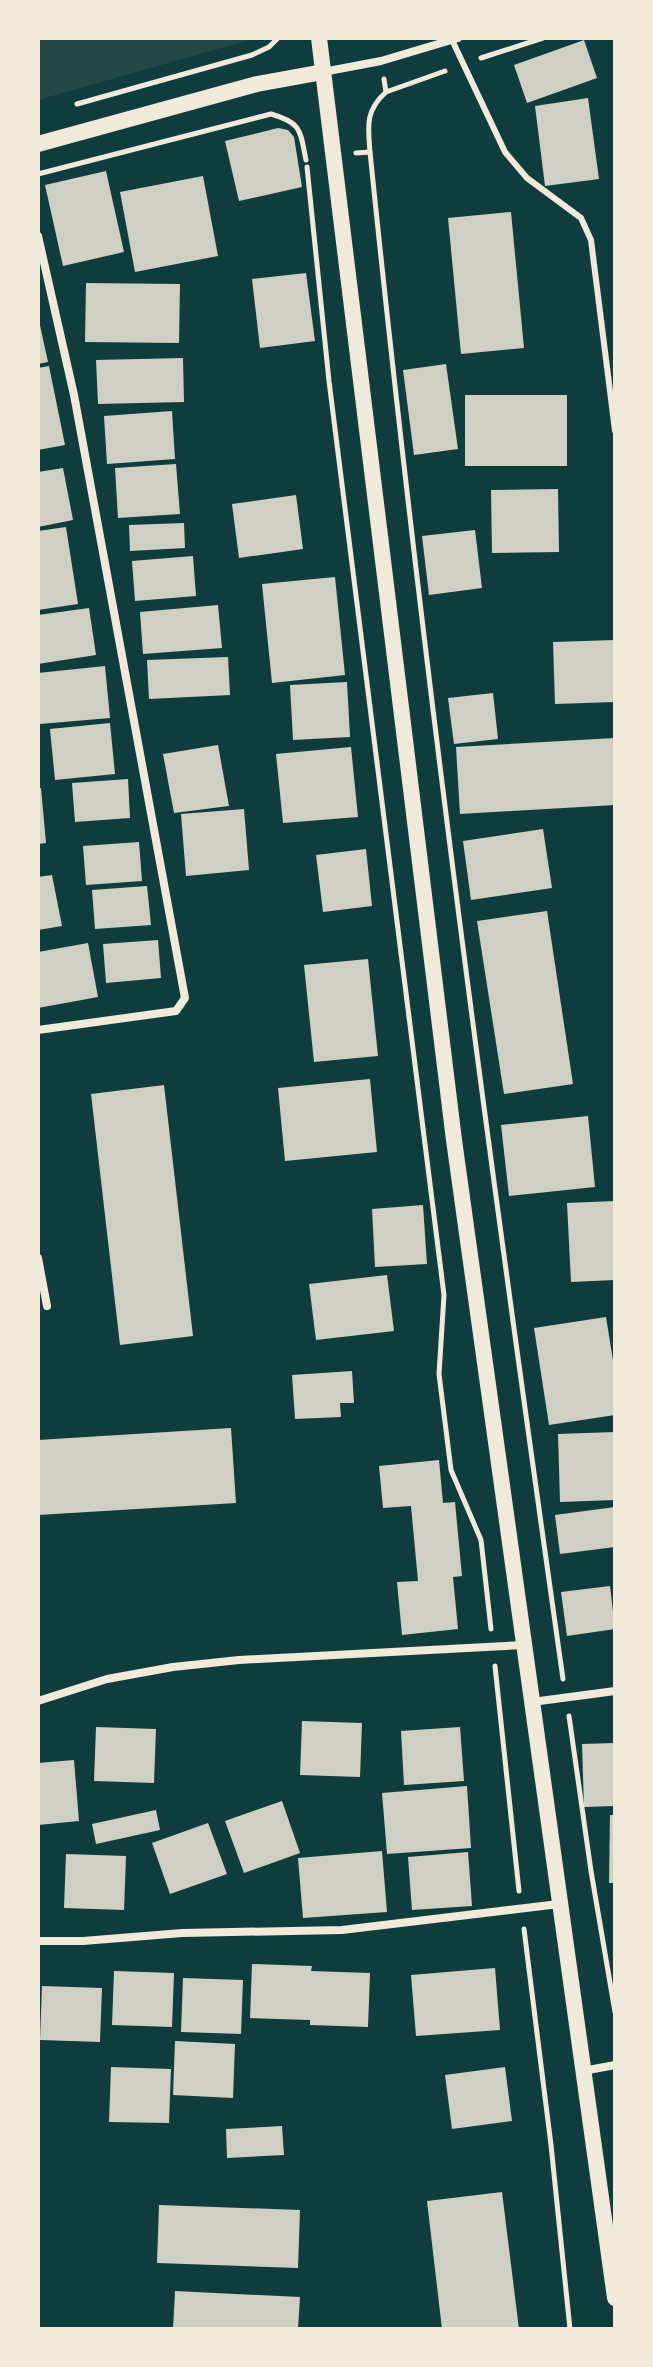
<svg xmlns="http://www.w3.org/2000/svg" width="653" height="2367" font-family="Mulish,sans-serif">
<rect width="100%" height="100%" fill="#0f3d3e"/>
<path fill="#244646" d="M38 38H256L38 100Z"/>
<g fill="#cfcfc3">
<path d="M584 40 597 78 527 103 514 65Z"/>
<path d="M588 98 599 179 545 186 535 106Z"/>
<path d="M278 128 288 130 294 137 302 187 239 201 225 141Z"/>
<path d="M106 171 124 252 63 266 45 185Z"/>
<path d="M203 176 218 256 135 272 120 192Z"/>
<path d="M511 212 524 348 461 354 448 218Z"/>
<path d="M306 273 315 341 260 348 252 279Z"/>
<path d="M86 283 180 284 179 343 85 342Z"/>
<path d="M38 316 48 362 38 364Z"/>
<path d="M183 358 184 402 98 404 96 360Z"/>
<path d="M446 364 458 449 414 455 403 370Z"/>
<path d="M49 366 65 445 38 450V368Z"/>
<rect x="465" y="395" width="102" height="71"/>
<path d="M172 411 175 459 107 464 104 416Z"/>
<path d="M176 464 180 514 118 518 115 468Z"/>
<path d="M63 468 73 520 38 527V472Z"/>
<path d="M558 489 559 552 492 553 491 490Z"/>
<path d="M296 495 303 549 239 558 232 504Z"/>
<path d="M184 523 185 548 130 551 129 525Z"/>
<path d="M66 527 78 604 38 610V531Z"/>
<path d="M475 530 482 588 429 595 422 536Z"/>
<path d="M193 556 196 596 135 601 132 561Z"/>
<path d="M335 577 345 675 272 683 262 584Z"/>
<path d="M218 605 222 648 143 654 140 612Z"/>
<path d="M89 608 96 655 38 664V615Z"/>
<path d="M615 640V702L555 704 553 642Z"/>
<path d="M228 657 230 695 149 699 147 660Z"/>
<path d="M105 666 110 718 40 724 38 673Z"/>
<path d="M347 682 350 737 293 740 290 685Z"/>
<path d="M493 693 498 739 454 744 448 698Z"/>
<path d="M110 723 115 774 55 780 50 729Z"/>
<path d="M615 738V805L460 814 456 747Z"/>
<path d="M218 745 229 806 174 813 163 754Z"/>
<path d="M351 747 358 817 283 823 276 754Z"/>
<path d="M128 779 130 818 75 822 72 783Z"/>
<path d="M41 788 46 843 38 844V789Z"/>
<path d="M244 809 249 870 186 876 181 814Z"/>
<path d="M543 829 552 888 471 900 463 841Z"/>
<path d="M139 842 142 881 86 885 83 846Z"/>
<path d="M366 849 372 906 323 912 316 855Z"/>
<path d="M52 875 62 926 38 930V877Z"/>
<path d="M147 886 151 925 95 929 92 890Z"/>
<path d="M547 911 573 1084 504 1094 477 921Z"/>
<path d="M158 940 161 978 106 983 103 944Z"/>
<path d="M88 943 98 997 38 1008V952Z"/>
<path d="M368 959 378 1056 314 1062 304 965Z"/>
<path d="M370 1079 377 1152 285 1161 278 1088Z"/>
<path d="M164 1085 193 1336 120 1345 91 1094Z"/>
<path d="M588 1116 595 1187 509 1196 501 1125Z"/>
<path d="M615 1201V1280L571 1282 567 1203Z"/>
<path d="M423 1205 427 1264 375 1267 372 1209Z"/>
<path d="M387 1275 394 1331 316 1340 309 1284Z"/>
<path d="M606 1317 615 1373V1415L549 1425 534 1328Z"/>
<path d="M352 1371 354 1403H340L341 1417 295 1419 292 1375Z"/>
<path d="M231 1428 236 1503 38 1515V1440Z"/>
<path d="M615 1432V1500L560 1502 558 1434Z"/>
<path d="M439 1460 443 1503 455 1502 462 1576 453 1577 458 1629 402 1635 397 1582 418 1581 411 1506 383 1508 379 1466Z"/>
<path d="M615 1507V1547L560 1554 555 1515Z"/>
<path d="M610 1586 615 1629 567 1636 561 1592Z"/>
<path d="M302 1721 362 1723 360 1777 300 1775Z"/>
<path d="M96 1727 156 1729 154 1783 94 1781Z"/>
<path d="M460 1727 464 1781 404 1785 401 1731Z"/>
<path d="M615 1743V1806L584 1807 582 1744Z"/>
<path d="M74 1760 79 1821 38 1825V1763Z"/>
<path d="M467 1786 471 1848 387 1854 382 1793Z"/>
<path d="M282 1801 300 1853 244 1873 225 1821Z"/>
<path d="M156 1810 160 1830 96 1844 92 1824Z"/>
<path d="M610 1815H615V1883H609Z"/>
<path d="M208 1823 227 1874 170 1894 152 1843Z"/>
<path d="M382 1851 387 1912 303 1918 298 1858Z"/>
<path d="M468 1852 472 1906 412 1910 408 1857Z"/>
<path d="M66 1854 126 1856 124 1910 64 1908Z"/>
<path d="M252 1964 312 1966 311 1971 370 1973 368 2027 310 2025V2020L250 2018Z"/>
<path d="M495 1968 500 2030 416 2036 411 1975Z"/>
<path d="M114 1971 174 1973 172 2027 112 2025Z"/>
<path d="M183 1978 243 1980 241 2034 181 2032Z"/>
<path d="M42 1986 102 1988 100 2042 40 2040Z"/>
<path d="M175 2041 235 2044 233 2098 173 2095Z"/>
<path d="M111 2067 171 2069 169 2123 109 2122Z"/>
<path d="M505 2067 512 2121 452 2129 445 2075Z"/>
<path d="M282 2126 284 2155 227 2158 226 2129Z"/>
<path d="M502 2192 519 2329H442L427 2201Z"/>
<path d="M159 2205 300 2210 298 2268 157 2263Z"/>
<path d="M175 2291 300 2297 298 2329H173Z"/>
</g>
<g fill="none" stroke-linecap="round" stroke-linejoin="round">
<g stroke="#f1e9da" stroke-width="5">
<path d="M481 58 543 38"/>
<path d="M386 92 445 71"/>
<path d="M77 104 252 55 269 47 278 38"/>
<path d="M370 152C422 662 491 1171 563 1679"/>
<path d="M356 153 370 152C368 126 365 111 386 92L384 79"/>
<path d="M307 167 329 381 444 1295 439 1374 451 1470 481 1540 491 1629"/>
<path d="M38 174 271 114C303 123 300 132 306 160"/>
<path d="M495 1666 519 1891"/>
<path d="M569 1716 591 1871 615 2012"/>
<path d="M524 1929 551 2145 570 2329"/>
</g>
<path stroke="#f1e9da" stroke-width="6" d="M452 40 505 152 527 178 581 218 591 240 615 431"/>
<g stroke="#f1e9da" stroke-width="8">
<path d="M323 72 381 61 458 38"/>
<path d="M38 236 74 395 185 998 176 1011 38 1030"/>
<path d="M38 1258 47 1306"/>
<path d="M38 1701 107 1679 173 1667 239 1660 524 1645"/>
<path d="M532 1702 615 1691"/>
<path d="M38 1941H83L182 1933 342 1930 559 1904"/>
<path d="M583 2071 615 2065"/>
</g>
<g stroke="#f1e9da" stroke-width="16">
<path d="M319 38 454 1140 615 2298"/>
<path d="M38 144 257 84 323 72"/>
</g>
</g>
<rect width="653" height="2367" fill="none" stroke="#f1e9da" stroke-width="80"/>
</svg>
